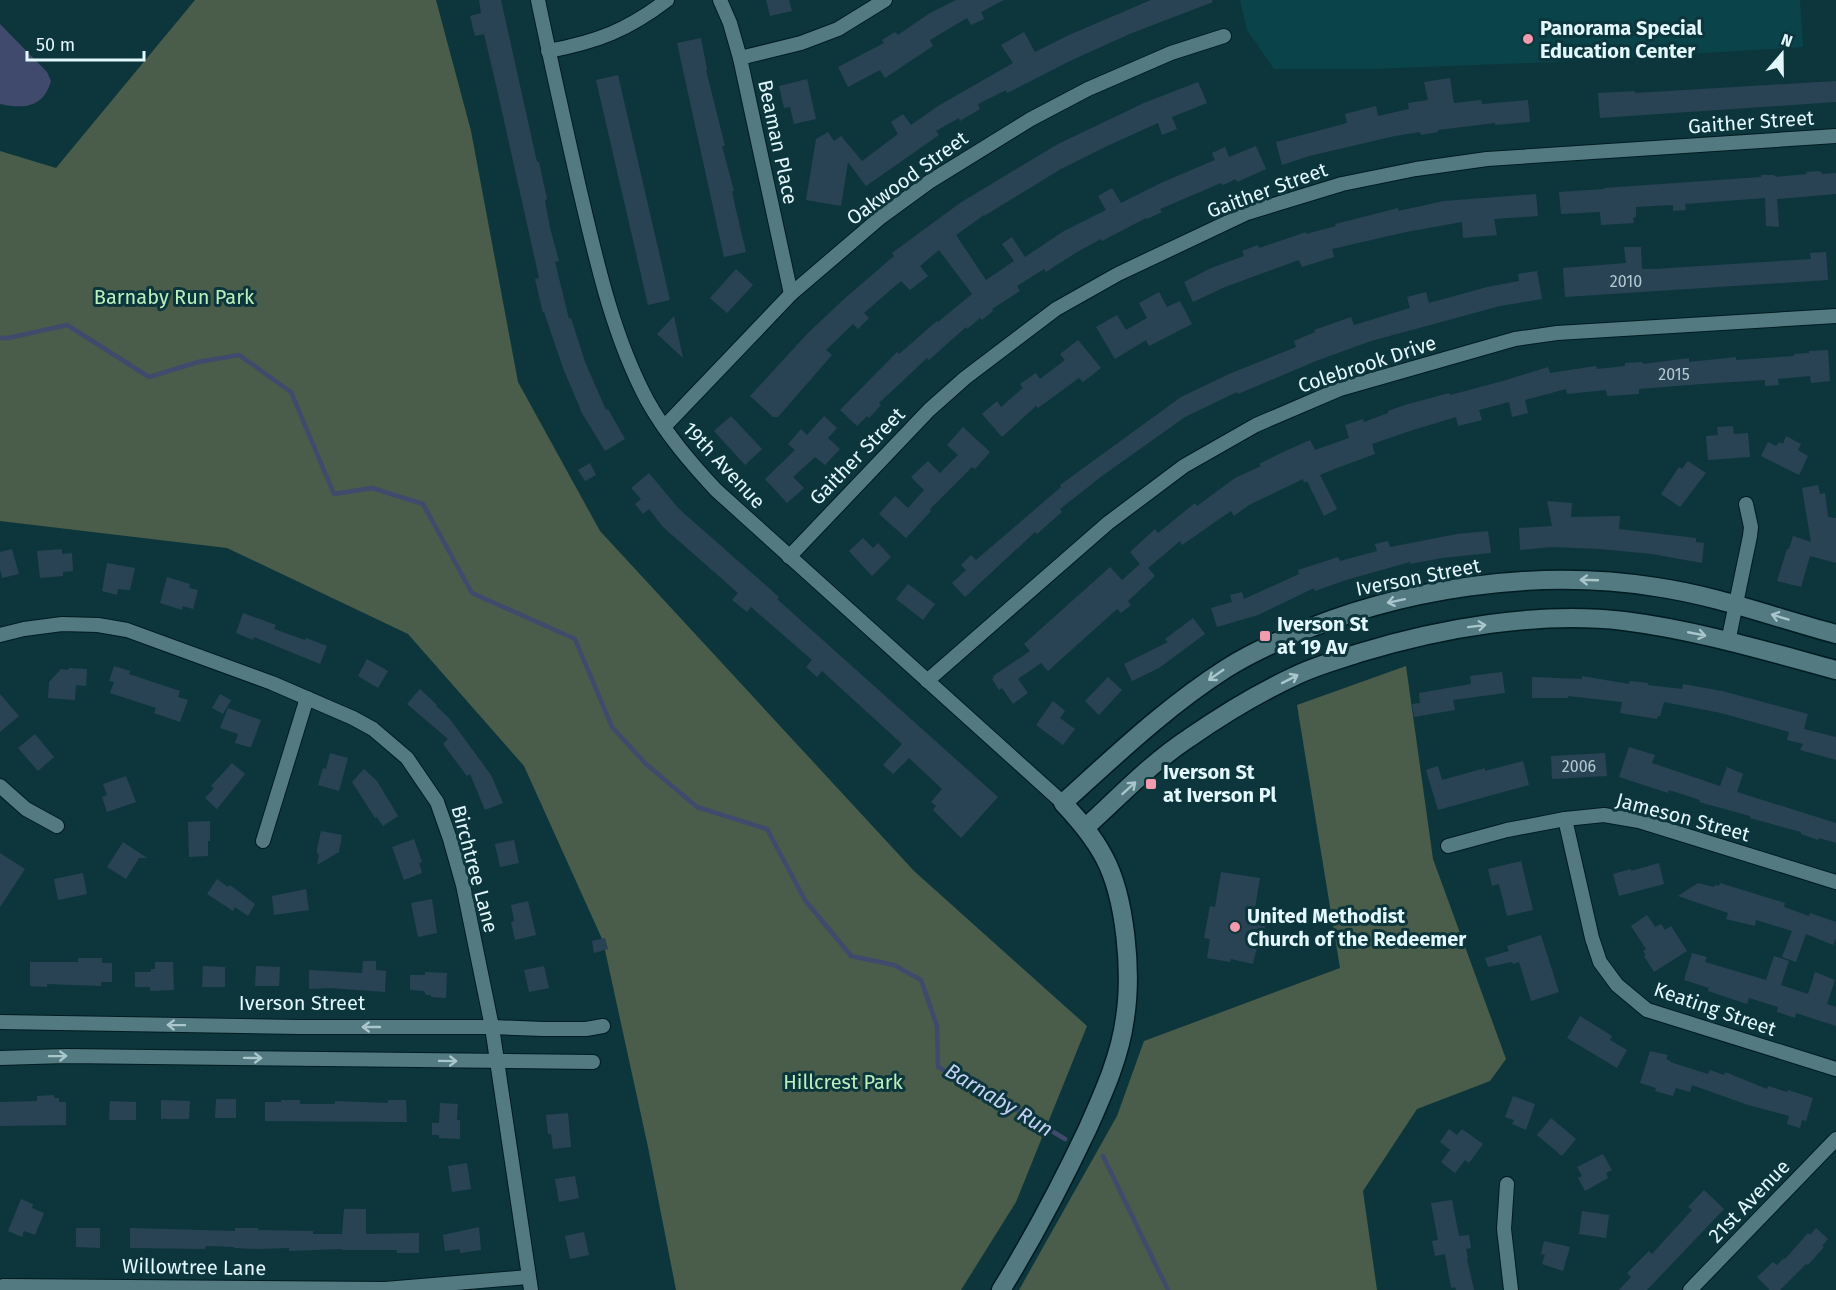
<svg xmlns="http://www.w3.org/2000/svg" width="1836" height="1290" font-family="'Fira Sans',sans-serif">
<rect width="100%" height="100%" fill="#0d363c"/>
<path fill="#0a434a" d="M1240 0H1800L1803 47 1555 62 1372 69H1274L1247 30Z"/>
<g fill="#495d4a">
<path d="M195 0H436L471 131 518 382 600 531 914 871 1087 1026 1016 1202 961 1290H676L648 1147 603 941 524 766 408 634 227 548 0 521V151L56 168Z"/>
<path d="M1406 666 1433 859 1506 1059 1490 1081 1417 1109 1363 1191 1377 1290H1019L1117 1116 1144 1041 1340 968 1297 705Z"/>
</g>
<path fill="#404a6c" d="M0 24 47 72 51 81C43 108 24 109 0 104Z"/>
<g fill="none" stroke-linecap="round" stroke-linejoin="round">
<g stroke="#404a6c" stroke-width="4.5">
<path d="M0 338H8L67 325 149 377 198 362 239 355 291 392 334 494 372 488 423 504 472 593 575 639 612 727 646 764 697 807 767 829 805 900 851 956 894 965 921 980 937 1026 938 1067 1022 1113 1065 1139"/>
<path d="M1103 1156 1168 1290"/>
</g>
</g>
<g fill="#294355">
<path d="M479 0H501L537 162H539L547 199 545 200 550 228 559 261 555 262 569 319 571 318 585 362 606 410 608 409 625 439 605 451 582 413 563 368 544 312 543 313 535 279 539 278 497 89 484 34 475 36 470 16 481 13Z"/>
<path d="M766 0H789L792 11 770 16Z"/>
<path d="M956 0H1004L981 12 984 19 971 25 967 18 930 40 933 46 885 78 880 70 848 87 838 67 884 43 882 40 895 32 898 35 930 13Z"/>
<path d="M1151 0H1212L1213 2 1132 33 1072 60 1007 93 1006 90 978 104 980 109 960 121 959 118 936 131 939 135 866 186 848 162 841 206 806 200 816 139 828 132 834 141 841 136 862 161 898 134 891 122 903 114 911 125 938 106 1013 63 1001 45 1024 32 1035 52 1069 35Z"/>
<path d="M701 38 707 70H706L725 146H722L734 191H732L735 206 746 252 724 257 677 43Z"/>
<path d="M618 75 670 300 648 305 596 80Z"/>
<path d="M1450 78 1454 103 1481 100 1482 104 1528 100 1530 122 1495 125V123L1438 130V132L1421 135 1420 132 1395 136 1309 156 1282 165 1276 142 1347 123 1345 114 1376 106 1378 116 1409 109 1408 103 1428 100 1424 82Z"/>
<path d="M807 79 816 119 794 124 790 107 784 108 779 86Z"/>
<path d="M1836 81V102L1600 118 1598 93 1635 91V93Z"/>
<path d="M1198 82 1207 103 1172 117 1177 129 1162 135 1158 123 1107 146 1061 169 984 216V215L956 235 986 280 1014 261 1002 244 1012 237 1025 257 1064 231 1106 210 1098 196 1112 188 1121 203 1163 182 1215 160 1212 153 1225 147 1229 157 1256 146 1266 169 1237 182 1236 179 1223 185 1221 183 1160 209 1162 212 1147 219 1146 218 1102 241 1101 239 1077 252 1046 272 1044 269 1017 286 1020 291 992 309 993 311 982 320 980 318 967 329 966 327 929 360 927 358 879 403 881 405 869 418 867 416 857 426 840 410 897 352 899 354 937 321 938 322 972 294 939 250 920 266 928 276 910 290 901 281 864 313 869 318 858 329 853 324 826 350 832 355 778 417H773L750 396 808 333 843 300 894 256 892 253 960 203 1058 144 1144 103Z"/>
<path d="M1820 171 1822 174 1836 173V194L1777 199 1779 227 1766 226 1765 198 1685 204 1686 210 1673 211V205L1636 207V217L1633 218 1634 223 1601 225 1600 212 1561 214 1559 192 1604 189V188L1761 177V175H1774L1776 177 1807 174 1806 172Z"/>
<path d="M1536 194 1538 216 1494 219 1497 235 1463 238 1462 222 1406 232 1332 249 1334 257 1302 267 1299 260 1225 287 1193 302 1184 282 1211 268 1244 256 1242 251 1258 245 1259 248 1306 232V234L1336 226 1335 224 1367 216 1398 208V211L1444 201Z"/>
<path d="M1624 247H1641L1642 269H1654L1811 259 1810 253 1826 252 1828 280 1565 297 1563 268 1626 263Z"/>
<path d="M736 269 753 285 727 313 710 298Z"/>
<path d="M1537 271 1542 299 1500 306 1371 341 1316 361 1238 394 1237 392 1185 417 1102 476 1060 509 1062 512 1037 534 1035 532 965 597 952 583 966 570 961 565 971 555 976 560 1061 487 1060 485 1181 397 1229 374 1296 347 1294 341 1315 332 1314 330 1351 317 1354 325 1410 308 1407 297 1426 292 1429 303 1487 287 1519 281 1518 274Z"/>
<path d="M1159 292 1167 307 1180 301 1192 324 1149 346 1146 340 1115 359 1096 327 1117 315 1126 330 1147 318 1139 303Z"/>
<path d="M674 316 683 358 657 334Z"/>
<path d="M1078 340 1101 368 1083 382 1079 378 1038 408 1036 406 1002 437 982 414 997 401 1001 407 1023 388 1020 384 1036 373 1040 379 1065 360 1060 354Z"/>
<path d="M1828 350 1830 381 1811 383 1810 376 1778 379 1779 385 1765 386V380L1701 384 1639 389V394L1607 396 1606 390 1567 394 1566 389 1525 400 1528 413 1512 417 1509 402 1479 410 1482 420 1458 426 1456 417 1413 430 1372 444 1375 454 1337 468 1320 475 1337 509 1324 516 1307 481 1304 483 1303 479 1249 505 1234 516 1231 511 1182 545 1180 541 1148 568 1155 576 1128 601 1131 605 1121 613 1117 609 1048 671 1041 663 1018 679 1028 693 1013 704 1002 688 999 690 992 679 994 677 993 676 1030 651 1024 644 1110 567 1122 580 1140 564 1130 552 1155 529 1158 533 1195 503 1197 506 1235 478 1261 466 1259 464 1281 453 1310 440 1315 450 1349 438 1345 425 1363 419 1364 422 1388 413V411L1405 405 1449 393 1450 395 1503 381 1548 367 1550 373 1596 366 1597 369 1625 366V363L1642 362 1643 364 1689 358V362L1736 357V360L1794 356V354L1809 353V351Z"/>
<path d="M731 416 762 449 745 465 714 431Z"/>
<path d="M824 416 837 428 828 438 840 449 825 465 815 457 793 477 804 488 787 503 765 479 795 450 788 444 801 429 807 435Z"/>
<path d="M1733 426 1734 434 1748 433 1750 457 1708 460 1706 436 1718 435 1717 427Z"/>
<path d="M963 427 990 452 975 469 972 467 930 509 931 511 906 538 879 514 895 496 908 508 924 490 911 477 928 461 940 473 958 455 947 445Z"/>
<path d="M1786 436 1801 444 1798 450 1808 456 1799 475 1761 456 1768 442 1776 446 1779 442 1783 444Z"/>
<path d="M1688 461 1706 473 1680 507 1661 494 1679 467 1682 469Z"/>
<path d="M590 463 596 475 585 481 578 470Z"/>
<path d="M649 473 679 509 779 597 777 599 998 797 961 838 933 810 936 806 931 802 942 789 909 758 893 774 883 765 902 744 822 671 817 677 806 667 812 660 751 607 747 612 732 600 738 593 663 527 649 509 643 514 635 504 641 499 631 488Z"/>
<path d="M1818 485 1820 494 1825 493 1828 517 1836 518V563L1810 556 1801 587 1777 581 1787 549H1789L1793 536 1811 542 1802 488Z"/>
<path d="M1547 501 1572 503 1571 517 1620 516 1619 529 1696 538V542L1704 543 1702 563 1652 554 1600 549 1552 547 1520 550 1519 528 1552 526Z"/>
<path d="M1488 531 1491 553 1442 558 1410 564V562L1346 580 1315 591 1314 588 1258 615 1217 627 1211 608 1232 602 1230 595 1242 592 1244 599 1299 574 1298 570 1338 557 1340 561 1377 551 1375 544 1388 541 1390 547 1457 534Z"/>
<path d="M863 538 873 548 878 543 891 557 872 576 849 551Z"/>
<path d="M12 549 19 574 2 578 0 569V552Z"/>
<path d="M62 549V554L72 553 73 571 63 572V576L40 578 37 551Z"/>
<path d="M107 563 135 568 130 590 118 589 117 595 102 591Z"/>
<path d="M167 577 190 584 189 588 198 590 193 609 183 606 182 610 160 603Z"/>
<path d="M908 584 935 604 923 620 896 599Z"/>
<path d="M243 613 276 625 274 629 305 640 306 638 327 646 320 664 254 637 253 640 236 633Z"/>
<path d="M1193 618 1205 634 1159 668 1132 681 1124 664 1168 642 1165 639Z"/>
<path d="M367 659 388 671 378 688 358 676Z"/>
<path d="M114 666 130 671 129 674 180 691 178 697 188 700 180 722 154 713 156 708 110 693 114 682 109 681Z"/>
<path d="M69 668 87 669 86 686 76 685 75 700 48 698 49 682 61 669 68 670Z"/>
<path d="M1502 672 1505 693 1453 700 1455 710 1414 717 1412 704 1420 703 1419 693 1471 684 1470 676Z"/>
<path d="M1582 676 1629 684 1630 681 1648 683V685L1682 689 1683 684 1722 691 1808 714 1804 729 1836 737V760L1800 750 1803 744 1787 740 1789 732 1721 713 1664 702 1660 716H1658L1657 719 1620 713 1622 702 1568 696V698H1532V677L1582 679Z"/>
<path d="M1108 677 1122 690 1099 715 1085 701Z"/>
<path d="M420 689 437 705 436 706 449 718 491 775 503 803 485 810 470 774 467 776 443 744 448 739 407 704Z"/>
<path d="M0 694 19 716 0 732Z"/>
<path d="M220 694 231 700 223 714 212 708Z"/>
<path d="M1053 701 1065 711 1060 718 1075 729 1063 745 1036 725Z"/>
<path d="M228 708 261 720 251 747H249L235 743 238 734 220 728Z"/>
<path d="M35 734 54 757 38 771 18 748Z"/>
<path d="M1629 747 1655 755 1652 763 1720 786 1727 767 1743 774 1737 792 1836 823V843L1819 838 1818 840 1801 834V832L1750 818V816L1699 802 1700 800 1669 790 1668 793 1619 777Z"/>
<path d="M330 753 348 758 339 791 318 785 323 768 326 769Z"/>
<path d="M1605 753 1607 776 1552 779 1551 756Z"/>
<path d="M1523 761 1529 785 1438 810 1426 770 1438 766 1442 780 1485 768V771Z"/>
<path d="M232 763 245 774 217 809 205 798 214 788 211 786Z"/>
<path d="M364 769 377 781 398 816 383 826 377 817 375 818 352 782Z"/>
<path d="M126 776 136 802 107 812 102 797 107 795 103 784Z"/>
<path d="M210 821V841H208V856L189 857 188 822Z"/>
<path d="M321 831 342 835 339 852 317 865 319 854 317 853V849Z"/>
<path d="M414 839 422 862 419 863 422 873 404 880 392 847Z"/>
<path d="M514 840 519 863 500 867 495 844Z"/>
<path d="M123 842 147 858H139L126 879 107 867Z"/>
<path d="M0 853 25 869 0 907Z"/>
<path d="M1521 861 1533 910 1507 916 1499 884 1492 886 1488 869Z"/>
<path d="M1659 863 1664 884 1619 896 1613 874 1631 869V871Z"/>
<path d="M1221 872 1260 878 1254 914 1267 916 1261 948 1257 947 1253 964 1231 959 1230 962 1207 958 1210 939 1204 938 1210 906 1215 907Z"/>
<path d="M83 873 87 894 58 900 54 879Z"/>
<path d="M217 879 228 887 230 885 255 904 248 916 235 907 233 911 207 894Z"/>
<path d="M1698 883 1714 887 1715 885 1719 886 1720 883 1785 903 1784 907 1809 916 1810 913 1836 922V938L1833 945 1806 934 1796 962 1782 957 1792 931 1756 920 1755 926 1726 919 1728 913 1678 896Z"/>
<path d="M306 889 309 910 274 915 272 896Z"/>
<path d="M432 899 437 933 418 937 411 903Z"/>
<path d="M528 901 536 935 515 940 511 922 514 921 511 905Z"/>
<path d="M1647 915 1655 927 1661 924 1665 930 1671 926 1687 951 1654 972 1644 956 1646 955 1643 951 1646 949 1631 926Z"/>
<path d="M1541 935 1559 992 1531 1001 1519 962 1513 964 1512 962 1488 967 1485 958 1509 951 1507 946Z"/>
<path d="M605 938 608 949 594 953 592 941Z"/>
<path d="M1692 953 1707 957 1705 962 1766 980 1774 956 1789 961 1781 985 1808 994 1815 972 1835 980 1827 1004 1836 1007V1026L1796 1013 1795 1018 1777 1012 1778 1007 1749 998 1747 1004 1708 991 1709 988 1684 980Z"/>
<path d="M78 958H102V963H112V982H101V986L47 984V987L30 986V962H78Z"/>
<path d="M363 961H376V970L386 971 385 992 331 988 309 989V970L362 973Z"/>
<path d="M155 962H173L174 990 150 991V987H135V972H151V969H155Z"/>
<path d="M203 966 225 967V987H202Z"/>
<path d="M256 966 280 967 279 986H255Z"/>
<path d="M544 966 549 988 529 992 524 970Z"/>
<path d="M425 972 447 973 446 998 431 997V995H426L424 991 410 990V975H425Z"/>
<path d="M1580 1016 1612 1036 1610 1040 1627 1050 1617 1068 1567 1038Z"/>
<path d="M1650 1051 1668 1055 1666 1059 1671 1061 1670 1062 1708 1074 1710 1070 1724 1075 1725 1072 1767 1089 1768 1086 1787 1092 1788 1090 1813 1098 1806 1121 1802 1120 1800 1128 1787 1124 1789 1116 1748 1105 1692 1085 1690 1092 1676 1088 1673 1096 1655 1091 1656 1088 1640 1083Z"/>
<path d="M54 1095V1098H59V1102H66V1125L0 1126V1102L37 1101V1096Z"/>
<path d="M1513 1096 1535 1104 1526 1130 1512 1124 1514 1120 1505 1117Z"/>
<path d="M216 1099H236V1118H215Z"/>
<path d="M161 1100 190 1101 189 1119H161Z"/>
<path d="M281 1100H300V1104H335V1101L388 1103V1100H406L407 1122 265 1121V1102H281Z"/>
<path d="M110 1101 136 1102V1120H109Z"/>
<path d="M440 1103 458 1104 457 1120H460V1139L439 1138V1135H432V1123H439Z"/>
<path d="M568 1113 571 1147 553 1149 551 1134H548L546 1115Z"/>
<path d="M1551 1118 1576 1139 1562 1156 1537 1135Z"/>
<path d="M1449 1129 1457 1135 1462 1129 1483 1144 1469 1163 1465 1160 1455 1173 1441 1162 1450 1150 1440 1142Z"/>
<path d="M1603 1154 1612 1170 1606 1173 1608 1178 1585 1191 1578 1178 1582 1176 1577 1167Z"/>
<path d="M467 1163 471 1189 452 1192 448 1166Z"/>
<path d="M575 1176 579 1198 559 1202 555 1179Z"/>
<path d="M1704 1190 1724 1209 1647 1290H1619L1631 1277 1627 1273 1649 1251 1652 1254 1692 1210 1688 1207Z"/>
<path d="M21 1199 33 1204 32 1208 44 1213 35 1235 24 1231 22 1237 8 1231Z"/>
<path d="M1452 1200 1459 1236 1469 1235 1471 1248 1466 1249 1468 1259H1467L1474 1290H1456L1455 1287 1451 1288 1445 1254 1435 1256 1432 1241 1438 1240 1431 1203Z"/>
<path d="M344 1209H366V1234L419 1233V1253H397V1250H342V1249L289 1251V1248L258 1249 234 1248V1247L206 1246 205 1249 130 1248V1228L235 1231V1228H258V1230L313 1231V1234H342Z"/>
<path d="M1582 1211 1609 1215 1606 1238 1579 1234Z"/>
<path d="M479 1227 481 1250 460 1253V1249L445 1251 443 1235Z"/>
<path d="M76 1228H100V1248L76 1247Z"/>
<path d="M1816 1228 1828 1239 1822 1246 1824 1247 1808 1265 1806 1264 1780 1290H1770L1757 1277 1773 1262 1777 1265 1784 1258 1785 1259 1808 1233 1810 1235Z"/>
<path d="M584 1232 589 1255 570 1259 565 1236Z"/>
<path d="M1544 1241 1570 1247 1563 1271 1542 1264 1545 1255 1541 1254Z"/>
</g>
<g fill="none" stroke-linecap="round" stroke-linejoin="round">
<g stroke="#001c20" stroke-width="16">
<g id="street">
<path d="M538 0C551 63 565 125 579 187 596 259 612 334 647 400 666 434 690 462 716 490L1063 803"/>
<path d="M720 0 730 23 740 58 791 294"/>
<path d="M548 51C597 42 628 30 667 0"/>
<path d="M740 58 801 43 838 29 885 0"/>
<path d="M664 427 791 294 881 217 929 182 1031 119 1088 89 1171 53 1224 36"/>
<path d="M789 557 929 410 965 378 1056 309 1118 274 1247 213 1342 184 1416 169 1487 159 1836 136"/>
<path d="M0 635 24 629 62 624 98 625 127 630 272 683 353 718 373 729 407 758 437 802 450 839 463 885 492 1027 531 1290"/>
<path d="M1728 642 1750 536 1751 527 1746 504"/>
<path d="M927 681 1108 523 1184 466 1256 425 1340 389 1515 339 1557 333 1836 316"/>
<path d="M0 786 26 809 57 826"/>
<path d="M1565 819 1592 938 1600 962 1617 985 1647 1010 1836 1069"/>
<path d="M263 841 307 698"/>
<path d="M1448 846 1507 830 1565 819 1604 815 1639 821 1836 882"/>
<path d="M0 1022 300 1027H492L543 1029H586L603 1026"/>
<path d="M0 1058 66 1056 593 1062"/>
<path d="M1507 1184 1504 1229 1511 1290"/>
<path d="M3 1286 385 1289 528 1277"/>
<path d="M1690 1290 1836 1139"/>
</g>
</g>
<g stroke="#001c20" stroke-width="21">
<g id="secondary">
<path d="M1086 827C1119 797 1151 763 1189 738 1222 715 1258 693 1295 676 1315 666 1338 660 1359 653 1441 628 1538 611 1624 621 1696 630 1766 651 1836 670"/>
<path d="M1001 1290C1033 1238 1061 1185 1087 1130 1103 1094 1120 1057 1125 1018 1132 973 1126 898 1104 857 1093 836 1079 820 1063 803 1115 756 1167 706 1227 668 1246 656 1267 646 1288 637 1400 588 1535 568 1656 587 1718 596 1776 618 1836 634"/>
</g>
</g>
<use href="#street" stroke="#537a81" stroke-width="14"/>
<use href="#secondary" stroke="#537a81" stroke-width="18"/>
</g>
<defs><path id="oneway-shaft" d="M-6 0H5M1.5-3L5.5 0L1.5 3" fill="none" stroke-width="1.6" stroke-linecap="round" stroke-linejoin="round" transform="scale(1.5)"/></defs>
<g stroke="#a9c6cb">
<use href="#oneway-shaft" transform="translate(1589 580) rotate(-178)"/>
<use href="#oneway-shaft" transform="translate(1396 601) rotate(168)"/>
<use href="#oneway-shaft" transform="translate(1780 617) rotate(-163)"/>
<use href="#oneway-shaft" transform="translate(1477 626) rotate(-7)"/>
<use href="#oneway-shaft" transform="translate(1697 634) rotate(11)"/>
<use href="#oneway-shaft" transform="translate(1216 675) rotate(145)"/>
<use href="#oneway-shaft" transform="translate(1290 679) rotate(-27)"/>
<use href="#oneway-shaft" transform="translate(1129 788) rotate(-42)"/>
<use href="#oneway-shaft" transform="translate(176 1025) rotate(-179)"/>
<use href="#oneway-shaft" transform="translate(371 1027) rotate(-180)"/>
<use href="#oneway-shaft" transform="translate(58 1056) rotate(-1)"/>
<use href="#oneway-shaft" transform="translate(253 1058) rotate(1)"/>
<use href="#oneway-shaft" transform="translate(448 1061) rotate(1)"/>
</g>
<g fill="#f29aae" stroke="#0d363c" stroke-width="2">
<circle cx="1528" cy="39" r="6"/>
<rect x="1259" y="630" width="12" height="12" rx="3"/>
<rect x="1145" y="778" width="12" height="12" rx="3"/>
<circle cx="1235" cy="927" r="6"/>
</g>
<g text-anchor="middle" stroke-width="6" stroke-linejoin="round" paint-order="stroke">
<g font-size="16" fill="#b4cbd2">
<text x="1626" y="287">2010</text>
<text x="1674" y="380">2015</text>
<text x="1579" y="772">2006</text>
</g>
<g font-size="20" font-weight="bold" fill="#e3f8fc" stroke="#0d363c" text-anchor="start">
<text x="1540" y="35">Panorama Special<tspan x="1540" dy="23">Education Center</tspan></text>
<text x="1277" y="631">Iverson St<tspan x="1277" dy="23">at 19 Av</tspan></text>
<text x="1163" y="779">Iverson St<tspan x="1163" dy="23">at Iverson Pl</tspan></text>
<text x="1247" y="923">United Methodist<tspan x="1247" dy="23">Church of the Redeemer</tspan></text>
</g>
<g font-size="20" fill="#e3f8fc" stroke="#0d363c">
<text transform="translate(1751 122) rotate(-4)" y="7">Gaither Street</text>
<text transform="translate(778 142) rotate(78)" y="7">Beaman Place</text>
<text transform="translate(907 178) rotate(-36)" y="7">Oakwood Street</text>
<text transform="translate(1267 190) rotate(-20)" y="7">Gaither Street</text>
<text transform="translate(1367 364) rotate(-18)" y="7">Colebrook Drive</text>
<text transform="translate(857 456) rotate(-46)" y="7">Gaither Street</text>
<text transform="translate(724 465) rotate(47)" y="7">19th Avenue</text>
<text transform="translate(1418 577) rotate(-11)" y="7">Iverson Street</text>
<text transform="translate(1683 817) rotate(15)" y="7">Jameson Street</text>
<text transform="translate(475 869) rotate(75)" y="7">Birchtree Lane</text>
<text x="302" y="1010">Iverson Street</text>
<text transform="translate(1715 1009) rotate(19)" y="7">Keating Street</text>
<text transform="translate(1749 1201) rotate(-46)" y="7">21st Avenue</text>
<text transform="translate(194 1267) rotate(1)" y="7">Willowtree Lane</text>
</g>
<g font-size="20" fill="#bbf0bd" stroke="#0d363c">
<text x="174" y="304">Barnaby Run Park</text>
<text x="843" y="1089">Hillcrest Park</text>
</g>
<g font-size="21" font-style="italic" fill="#c6d1f6" stroke="#0d363c">
<text transform="translate(999 1100) rotate(31)" y="7">Barnaby Run</text>
</g>
</g>
<g transform="translate(1782 54) rotate(20)" stroke="#0d363c" stroke-width="4.5" paint-order="stroke">
<path d="M0-4.5L10 22L0 15L-10 22Z" fill="#e3f8fc"/>
<text y="-9" font-size="16" font-weight="bold" text-anchor="middle" fill="#e3f8fc">N</text>
</g>
<path d="M27 51v9h117v-9" fill="none" stroke="#e3f8fc" stroke-width="3"/>
<text x="36" y="51" font-size="18" fill="#e3f8fc" stroke="#0d363c" stroke-width="4.5" paint-order="stroke">50 m</text>
</svg>
